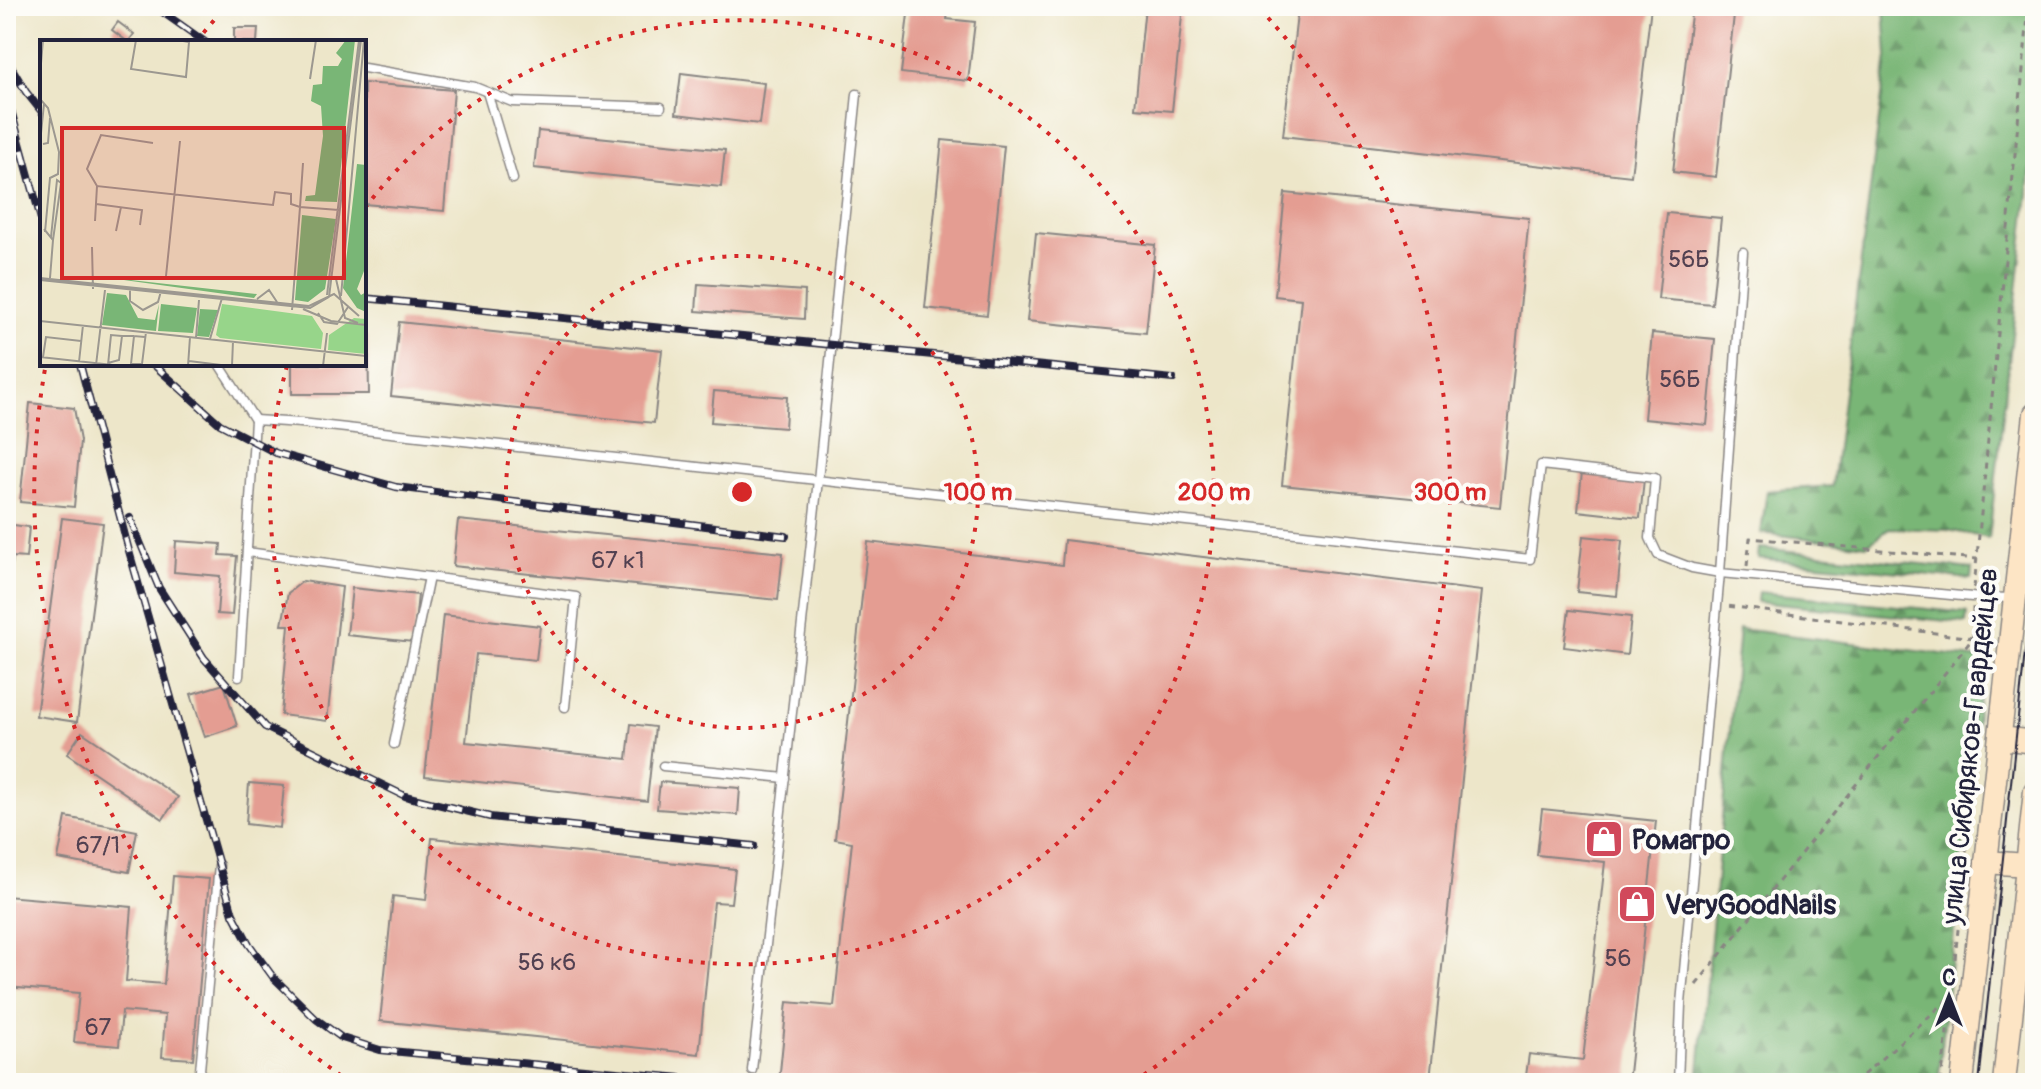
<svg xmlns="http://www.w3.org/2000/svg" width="2041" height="1089" font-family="Pangolin,sans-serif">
<defs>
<pattern id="forest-firs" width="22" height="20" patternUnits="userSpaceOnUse" patternTransform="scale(2)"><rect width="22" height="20" fill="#79b676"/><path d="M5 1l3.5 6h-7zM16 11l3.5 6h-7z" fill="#639462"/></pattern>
</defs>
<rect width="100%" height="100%" fill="#fdfcf7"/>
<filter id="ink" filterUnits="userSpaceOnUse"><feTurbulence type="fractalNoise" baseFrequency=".0125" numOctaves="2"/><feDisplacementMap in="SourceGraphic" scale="16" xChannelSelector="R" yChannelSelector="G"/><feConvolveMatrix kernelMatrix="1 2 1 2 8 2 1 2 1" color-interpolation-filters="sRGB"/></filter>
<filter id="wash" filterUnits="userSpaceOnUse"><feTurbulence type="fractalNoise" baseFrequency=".006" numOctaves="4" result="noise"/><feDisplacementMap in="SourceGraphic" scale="32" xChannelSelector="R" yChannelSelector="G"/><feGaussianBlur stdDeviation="1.8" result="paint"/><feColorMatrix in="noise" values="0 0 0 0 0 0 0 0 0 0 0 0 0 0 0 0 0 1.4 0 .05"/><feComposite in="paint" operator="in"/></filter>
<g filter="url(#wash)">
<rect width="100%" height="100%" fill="#ede6c9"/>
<g fill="url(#forest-firs)" stroke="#4e6c58" stroke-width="2">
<path d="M1884 6H2035V132L1989 538 1947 530 1889 528 1867 545 1761 533 1767 491 1832 486 1887 57Z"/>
<path d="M1759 548 1972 569 1971 579 1758 558Z"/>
<path d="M1758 592 1967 613 1966 623 1757 602Z"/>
<path d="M1739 629 1983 659 1938 1083H1698Z"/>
</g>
<g id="blocks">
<g fill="#e49d92">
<path d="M909 6H949L947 19 975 22 968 81 901 73Z"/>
<path d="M1145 6H1183L1172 111 1135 108Z"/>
<path d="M1298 6H1651L1631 176 1283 136Z"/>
<path d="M1692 6H1735L1716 177 1673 172Z"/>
<path d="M118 22 134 34 128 42 112 30Z"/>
<path d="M234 28H258L257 42H234Z"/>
<path d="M681 73 764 83 759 124 676 114Z"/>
<path d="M364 83 454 90 444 211 364 204Z"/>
<path d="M538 131 725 150 721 187 534 168Z"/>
<path d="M942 140 1004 146 987 315 925 308Z"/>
<path d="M1285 193 1529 218 1500 507 1282 485 1301 299 1275 296Z"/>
<path d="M1667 213 1721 218 1712 304 1658 299Z"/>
<path d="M1036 233 1155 245 1146 333 1027 321Z"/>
<path d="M698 284 805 291 804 319 696 311Z"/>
<path d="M399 322 662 350 654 423 391 396Z"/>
<path d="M1652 333 1715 339 1707 425 1644 419Z"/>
<path d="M364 336H368L369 394H292V364H364Z"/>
<path d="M714 391 787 397 785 428 711 422Z"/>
<path d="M30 403 74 408 80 441 74 507 20 502Z"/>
<path d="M1582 472 1644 479 1640 518 1578 511Z"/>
<path d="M62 518 103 523 77 722 36 716Z"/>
<path d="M458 520 783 553 778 600 453 566Z"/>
<path d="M6 524 29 527 26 558 13 557 8 601H6Z"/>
<path d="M1583 536 1622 540 1617 596 1577 592Z"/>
<path d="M1064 540 1482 591 1430 1080 1442 1081 1441 1083 779 1082 787 1002 834 1006 852 842 835 839 868 542 1062 565Z"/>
<path d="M176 541 221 544 220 555 237 556 232 615 217 614 220 576 174 572Z"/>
<path d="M303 581 342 587 327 721 281 715 289 625H282L288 593Z"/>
<path d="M352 588 418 595 413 642 347 635Z"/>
<path d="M1569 610 1631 617 1627 655 1564 647Z"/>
<path d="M443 615 540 626 536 660 476 654 466 742 627 759 631 724 655 727 647 801 425 776Z"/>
<path d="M224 684 237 726 205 737 191 694Z"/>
<path d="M82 732 178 797 163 819 67 754Z"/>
<path d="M660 782 740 788 738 815 657 809Z"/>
<path d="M249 783 284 786 280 828 246 824Z"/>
<path d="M1542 809 1656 821 1628 1083H1525L1529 1054 1583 1060 1605 862 1537 855Z"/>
<path d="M66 817 137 831 129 872 58 859Z"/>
<path d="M432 838 735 869 731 903 714 902 699 1054 380 1021 393 896 426 900Z"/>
<path d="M173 876 209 879 193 1059 162 1057 165 1015 122 1011 119 1046 74 1042 79 993 6 987V896L132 907 126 981 164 984Z"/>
</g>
</g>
</g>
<g filter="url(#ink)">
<use href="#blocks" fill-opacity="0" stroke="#888482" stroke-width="2"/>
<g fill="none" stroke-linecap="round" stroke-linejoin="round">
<g stroke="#888482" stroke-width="11">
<g id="service">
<path d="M364 68 475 87 512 102 661 107"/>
<path d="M487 92 513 179"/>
<path d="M1743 252 1720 573 1972 597 2014 598"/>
<path d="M219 364 255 420"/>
<path d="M247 552 576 597 565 707"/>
<path d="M239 676 255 420 301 423 1530 559 1541 465 1655 478 1650 538 1658 555 1692 568 1720 573 1681 1004 1678 1083"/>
<path d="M394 744 429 577"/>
<path d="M663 766 785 778"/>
<path d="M752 1070 818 480 857 94"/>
<path d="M206 1083 200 1070 219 865"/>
</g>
</g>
<g stroke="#888482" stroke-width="25">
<g id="secondary">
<path d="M2000 738 2035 742"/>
<path d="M1986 862 2027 865"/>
<path d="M1962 1083 2035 414"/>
<path d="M2004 1083 2035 791"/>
</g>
</g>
<g stroke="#888482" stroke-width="3" stroke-dasharray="6 6" stroke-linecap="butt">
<path d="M1747 566 1750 538 1977 559"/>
<path d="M1974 588 2029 6"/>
<path d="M1696 985 1973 638 1727 606"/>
<path d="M1854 1083 1951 997 1983 688 1973 638V607"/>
<path d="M1941 1083 1951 997"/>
</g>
<use href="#service" stroke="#fff" stroke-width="8"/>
<use href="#secondary" stroke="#fde5c5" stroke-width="22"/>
<path stroke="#22223b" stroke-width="2" d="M1979 1083 2035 558"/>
<g stroke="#22223b" stroke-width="8">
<g id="rail">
<path d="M154 6 205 42"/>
<path d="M6 58 26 92 42 112"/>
<path d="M6 92 42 223"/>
<path d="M364 298 1173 379"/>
<path d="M80 364 129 551 233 914 249 944 273 977 316 1019 342 1038 380 1050 735 1083"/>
<path d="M153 364 220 424 276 453 396 487 786 536"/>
<path d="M130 518 159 588 204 658 265 727 405 796 490 817 754 846"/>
</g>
</g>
<use href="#rail" stroke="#fdfcf7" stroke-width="5" stroke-dasharray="15" stroke-linecap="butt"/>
</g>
</g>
<g fill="none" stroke="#d62828" stroke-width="4" stroke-dasharray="4 8">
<circle cx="742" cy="492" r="236"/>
<path d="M365 208A472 472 0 1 1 287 366"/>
<path d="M351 1082A708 708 0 0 1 45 369M196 42A708 708 0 0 1 224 9M1260 9A708 708 0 0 1 1133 1082"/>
</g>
<defs>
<g id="shop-square" transform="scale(2)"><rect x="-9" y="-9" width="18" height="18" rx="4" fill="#d1495b" stroke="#fdfcf7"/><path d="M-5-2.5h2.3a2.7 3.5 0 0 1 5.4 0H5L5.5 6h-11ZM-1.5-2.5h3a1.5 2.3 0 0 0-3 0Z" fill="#fff"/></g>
</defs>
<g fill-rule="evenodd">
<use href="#shop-square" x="1604" y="839"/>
<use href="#shop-square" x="1637" y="904"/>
</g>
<g text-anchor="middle" stroke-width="8" stroke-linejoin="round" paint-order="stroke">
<g font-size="24" fill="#524151">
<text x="1689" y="267">56Б</text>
<text x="1680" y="387">56Б</text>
<text x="618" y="568">67 к1</text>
<text x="98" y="853">67/1</text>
<text x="1618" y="966">56</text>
<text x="547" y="970">56 к6</text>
<text x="98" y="1035">67</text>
</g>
<g font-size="28" fill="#22223b" stroke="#fdfcf7">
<text transform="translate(1969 746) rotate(-84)" y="10">улица Сибиряков-Гвардейцев</text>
</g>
<g font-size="28" font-weight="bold" fill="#22223b" stroke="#fdfcf7" text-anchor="start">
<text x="1632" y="849">Ромагро</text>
<text x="1665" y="914">VeryGoodNails</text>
</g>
</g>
<g transform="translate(40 40)">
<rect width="326" height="326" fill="#ede6c9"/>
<path d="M306 0H315L297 162 265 161 266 156 275 155 283 96 281 66 271 61 273 45 282 44 283 26H298L302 19 296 13ZM317 124 326 125 324 231 317 249 321 255 326 252V272L317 268 303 248ZM262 175 296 179 285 249 268 262 255 260ZM55 236 217 254 214 258ZM67 253 86 255 98 278 115 280 119 264 116 291 62 285ZM121 264 157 268 153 293 118 291ZM160 269 178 270 169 297 157 296Z" fill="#79b676"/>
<path d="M182 264 272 276 283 293 281 309 180 298 176 295ZM314 278 326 279V314L288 310 289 295Z" fill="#97d58a"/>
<path fill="none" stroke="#9c9890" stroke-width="2" d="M96 0 91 29 146 37 149 2 137 0M0 35 3 0M270 39 276 0M0 59 8 68 19 112 18 134 10 138 5 192M0 103 4 64M3 104 8 103 10 78M263 123 260 167 299 170M57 146 47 129 61 95 113 103M56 164 102 170 100 185M55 181 57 146 233 165 235 152 251 154V164L260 167 252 270M4 189 13 200 10 238M76 191 81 167M11 197 17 140 21 143 13 200M52 207 53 249M126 236 140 101M0 238 269 266 294 254 319 276M296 239 305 278 318 283M0 240 270 268 289 257 321 0M90 248V261L103 270 118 262 121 251M287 255 319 0M301 256 324 0M217 259 229 250 237 262M263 269 291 281 326 285M278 273 284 282 297 284 308 267M0 281 326 316M105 297 94 296 91 324H102L106 292M156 298 159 260M170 299 182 258M0 317 82 326M3 317 6 297 41 301M149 321 189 326M39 322 43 285M68 323 79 320 82 296H94M56 325 65 250M68 325 71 295 82 296M148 326 150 297M192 326 193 301M283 326 287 293"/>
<path fill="#d62828" fill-opacity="0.15" stroke="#d62828" stroke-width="4" d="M22 88H304V238H22Z"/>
<rect width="326" height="326" fill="none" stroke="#22223b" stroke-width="4"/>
</g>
<circle cx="742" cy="492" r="12" fill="#d62828" stroke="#fdfcf7" stroke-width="4"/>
<g font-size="24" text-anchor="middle" font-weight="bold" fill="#d62828" stroke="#fdfcf7" stroke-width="8" stroke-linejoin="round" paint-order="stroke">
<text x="978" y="500">100 m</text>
<text x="1214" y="500">200 m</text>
<text x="1450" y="500">300 m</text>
</g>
<rect width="2041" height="1089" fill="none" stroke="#fdfcf7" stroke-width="32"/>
<g transform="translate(1949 997)" stroke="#fdfcf7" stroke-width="6" paint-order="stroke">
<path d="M0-6L14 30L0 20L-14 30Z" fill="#22223b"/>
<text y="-12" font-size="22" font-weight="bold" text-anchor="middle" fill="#22223b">С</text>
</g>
</svg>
